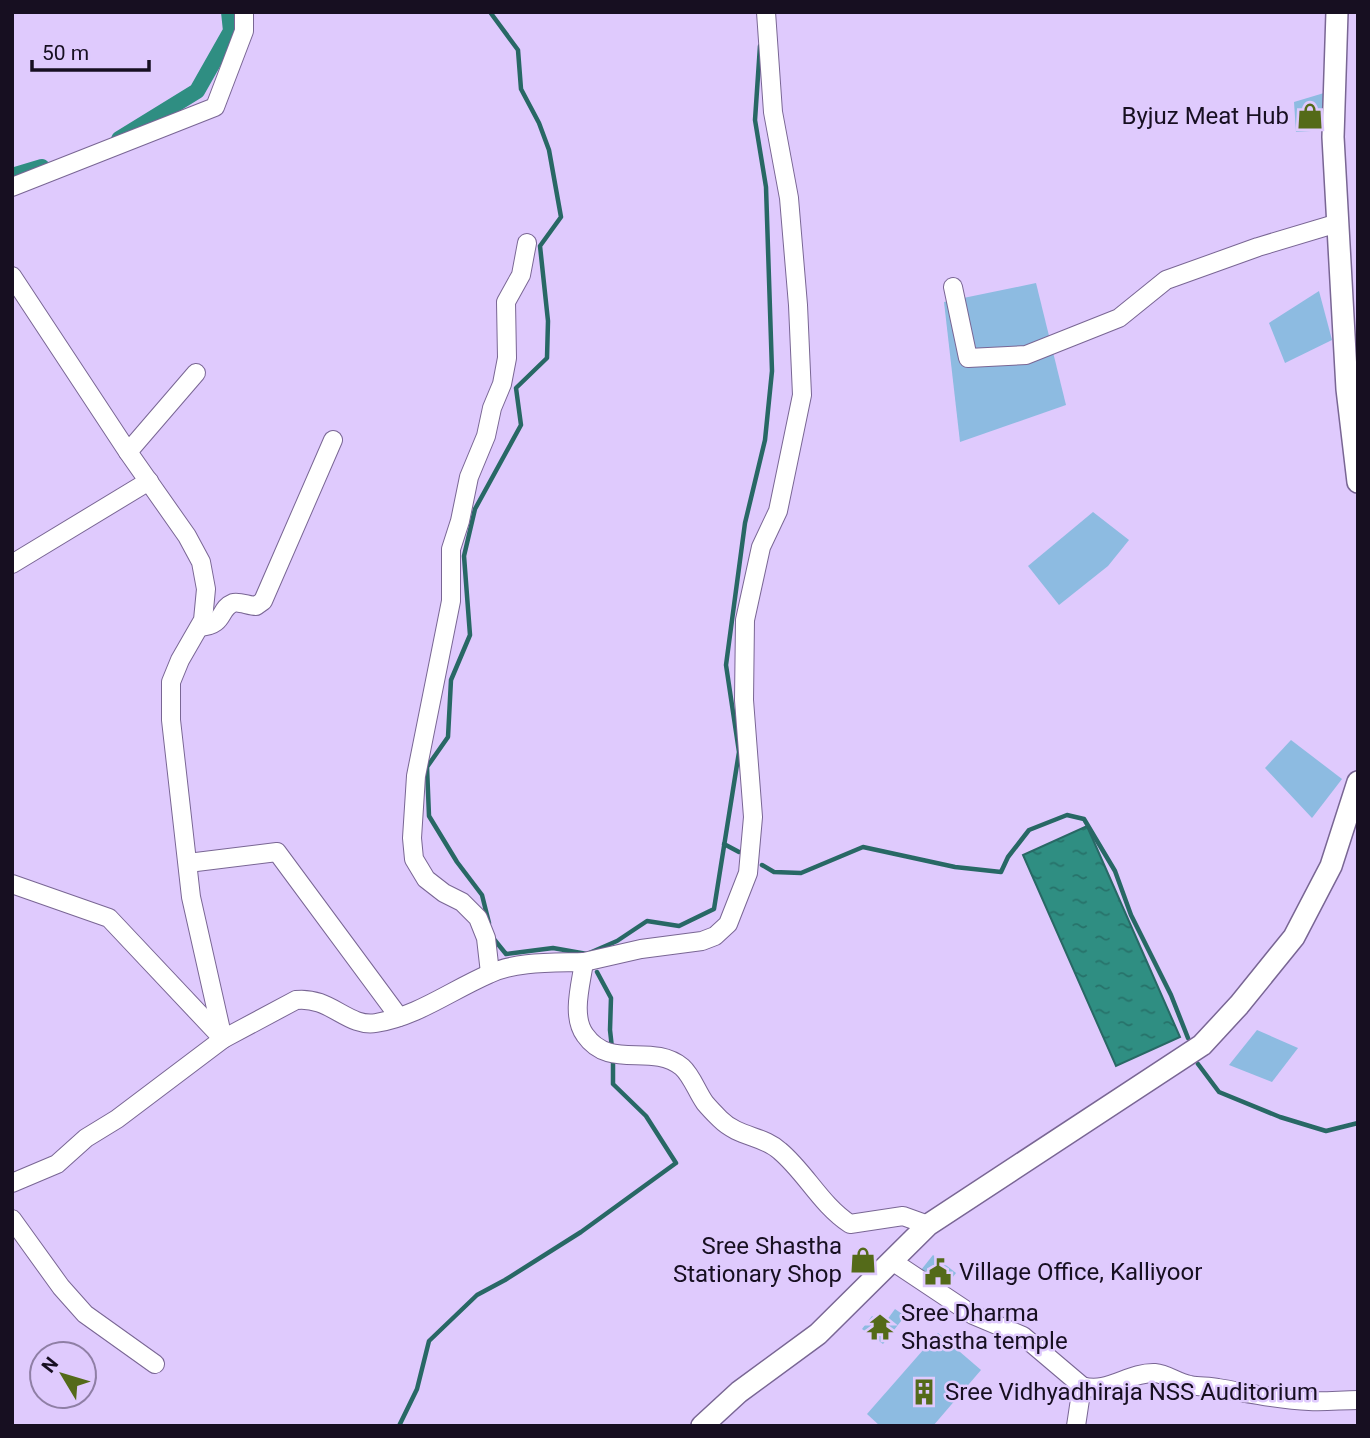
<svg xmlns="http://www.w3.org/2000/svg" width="1370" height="1438" font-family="Roboto,sans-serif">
<defs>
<pattern id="water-ripples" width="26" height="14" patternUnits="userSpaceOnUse" patternTransform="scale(1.75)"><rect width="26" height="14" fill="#2f8e82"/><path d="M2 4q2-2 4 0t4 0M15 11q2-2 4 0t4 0" fill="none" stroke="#27726a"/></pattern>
</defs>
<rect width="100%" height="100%" fill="#dfcafd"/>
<path fill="url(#water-ripples)" stroke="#286865" stroke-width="2" d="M1087 826 1180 1037 1116 1066 1023 855Z"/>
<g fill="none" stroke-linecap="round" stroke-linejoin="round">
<g stroke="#286865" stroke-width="4.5">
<path d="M724 844 739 852"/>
<path d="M762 865 774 872 801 873 863 847 955 867 1001 872 1008 857 1029 830 1067 815 1084 819 1115 871 1131 915 1171 995 1188 1038"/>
<path d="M489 923 482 895 457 862 429 816 427 767 448 737 451 680 470 635 464 556 475 509 521 425 516 388 547 358 548 321 540 246 561 217 549 150 539 123 521 89 518 50 490 12"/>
<path d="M493 938 506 954 553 948 587 954 617 941 647 921 679 926 714 909 739 752 726 665 745 523 765 440 772 371 766 187 755 120 760 46"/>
<path d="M597 972 611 998 610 1030 612 1048"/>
<path d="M1198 1064 1219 1092 1280 1117 1326 1131 1358 1123"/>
<path d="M399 1426 417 1389 429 1341 477 1295 505 1280 581 1232 676 1163 646 1116 613 1084V1057"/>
</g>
<g stroke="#2f8e82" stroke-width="16">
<path d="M119 139 197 91 231 31 229 12"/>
<path d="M12 176 42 167"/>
</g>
</g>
<g fill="#8dbbe1">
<path d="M1324 93 1326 130 1296 132 1294 102Z"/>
<path d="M1036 283 1066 405 960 442 944 302Z"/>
<path d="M1319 291 1332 340 1285 363 1269 323Z"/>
<path d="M1093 512 1129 540 1108 566 1059 605 1028 566Z"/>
<path d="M1291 740 1342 779 1312 818 1265 768Z"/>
<path d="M1257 1030 1298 1048 1272 1082 1229 1065Z"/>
<path d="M933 1255 956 1273 944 1288 921 1270Z"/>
<path d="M895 1309 905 1316 883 1344 862 1329 872 1316 884 1324Z"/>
<path d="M938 1333 981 1370 933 1426H880L867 1414Z"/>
</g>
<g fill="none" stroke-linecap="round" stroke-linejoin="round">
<g stroke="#796694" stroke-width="20">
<g id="minor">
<path d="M12 187 215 107 244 31V12"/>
<path d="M12 276 128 452 187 536 201 562 206 589 203 620 180 660 171 682V720L191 897 223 1039"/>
<path d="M953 287 968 358 1026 355 1119 318 1166 280 1258 247 1338 223"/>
<path d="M128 452 196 373"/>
<path d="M12 564 149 481"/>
<path d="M200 627C226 625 218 609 233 603 239 601 249 606 256 606L263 601 333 440"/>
<path d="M188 863 277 852 399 1017"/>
<path d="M12 884 109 918 223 1039"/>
<path d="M584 962 641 949 702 941 715 936 728 924 748 873 753 817 744 700 745 620 761 547 778 511 802 395 798 305 789 198 773 112 766 12"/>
<path d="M490 973 486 938 478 918 462 902 444 893 426 879 414 859 412 838 416 776 451 601V549L460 521 469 477 486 436 492 408 502 384 507 358 506 302 521 275 527 243"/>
<path d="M12 1183 57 1164 86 1138 117 1119 223 1039 296 1000C330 996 348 1028 376 1023 418 1016 450 991 489 974 517 961 553 963 584 962 581 984 571 1016 585 1035 610 1071 651 1042 682 1067 692 1076 697 1092 705 1103 710 1109 715 1114 720 1119 739 1138 763 1135 780 1151 806 1173 821 1205 850 1224L903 1216 928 1225"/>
<path d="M12 1219 61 1287 85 1314 155 1364"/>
<path d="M892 1261 973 1315 1023 1336 1082 1386C1108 1394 1128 1372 1155 1373 1167 1374 1178 1383 1190 1385 1199 1387 1209 1386 1218 1388 1248 1393 1278 1400 1309 1401 1325 1402 1342 1400 1358 1400"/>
<path d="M1076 1426 1082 1386"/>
</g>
</g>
<g stroke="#796694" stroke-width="24">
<g id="major">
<path d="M1337 12 1333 137 1347 389 1358 482"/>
<path d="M702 1426 739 1392 818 1334 928 1225 1202 1045 1239 1005 1294 937 1331 866 1358 782"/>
</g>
</g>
<use href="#minor" stroke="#fff" stroke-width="18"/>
<use href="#major" stroke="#fff" stroke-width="21"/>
</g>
<defs>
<g id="shop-bare" transform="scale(2.1)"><path d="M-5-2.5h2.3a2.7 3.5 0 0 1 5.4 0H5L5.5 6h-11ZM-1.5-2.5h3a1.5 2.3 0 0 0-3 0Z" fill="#546a19" stroke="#dfcafd" stroke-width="2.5" paint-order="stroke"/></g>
<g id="civic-bare" transform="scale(2.1)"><path d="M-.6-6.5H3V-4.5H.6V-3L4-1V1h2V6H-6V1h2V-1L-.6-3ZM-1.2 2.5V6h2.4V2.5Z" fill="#546a19" stroke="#dfcafd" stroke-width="2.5" paint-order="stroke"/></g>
<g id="temple-bare" transform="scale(2.1)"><path d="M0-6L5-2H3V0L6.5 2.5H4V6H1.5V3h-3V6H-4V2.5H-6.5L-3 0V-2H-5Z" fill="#546a19" stroke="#dfcafd" stroke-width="2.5" paint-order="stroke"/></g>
<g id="building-bare" transform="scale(2.1)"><path d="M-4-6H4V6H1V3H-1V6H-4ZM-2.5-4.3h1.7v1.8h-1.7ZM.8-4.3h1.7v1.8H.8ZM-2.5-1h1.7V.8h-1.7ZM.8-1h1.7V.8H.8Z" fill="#546a19" stroke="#dfcafd" stroke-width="2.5" paint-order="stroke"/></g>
</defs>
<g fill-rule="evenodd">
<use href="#shop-bare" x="1310" y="116"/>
<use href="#shop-bare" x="863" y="1260"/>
<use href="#civic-bare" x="938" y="1272"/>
<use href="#temple-bare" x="880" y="1327"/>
<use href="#building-bare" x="924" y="1392"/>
</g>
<g text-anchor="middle" stroke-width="5" stroke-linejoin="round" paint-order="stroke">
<g font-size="24" fill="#170f21" stroke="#dfcafd" text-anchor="start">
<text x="1289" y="124" text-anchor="end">Byjuz Meat Hub</text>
<text x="842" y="1254" text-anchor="end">Sree Shastha<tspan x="842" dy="28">Stationary Shop</tspan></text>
<text x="959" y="1280">Village Office, Kalliyoor</text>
<text x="901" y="1321">Sree Dharma<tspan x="901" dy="28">Shastha temple</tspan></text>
<text x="945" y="1400">Sree Vidhyadhiraja NSS Auditorium</text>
</g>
</g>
<rect width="1370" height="1438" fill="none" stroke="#170f21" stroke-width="28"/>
<g transform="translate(63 1375) rotate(308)"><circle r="33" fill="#dfcafd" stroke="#8f7fa5" stroke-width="2"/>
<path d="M0-5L12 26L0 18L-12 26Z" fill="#546a19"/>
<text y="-10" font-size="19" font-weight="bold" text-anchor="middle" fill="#170f21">N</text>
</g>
<path d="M32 60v10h117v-10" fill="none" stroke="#170f21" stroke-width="3.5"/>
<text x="42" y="60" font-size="21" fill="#170f21" stroke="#dfcafd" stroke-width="5" paint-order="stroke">50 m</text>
</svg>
